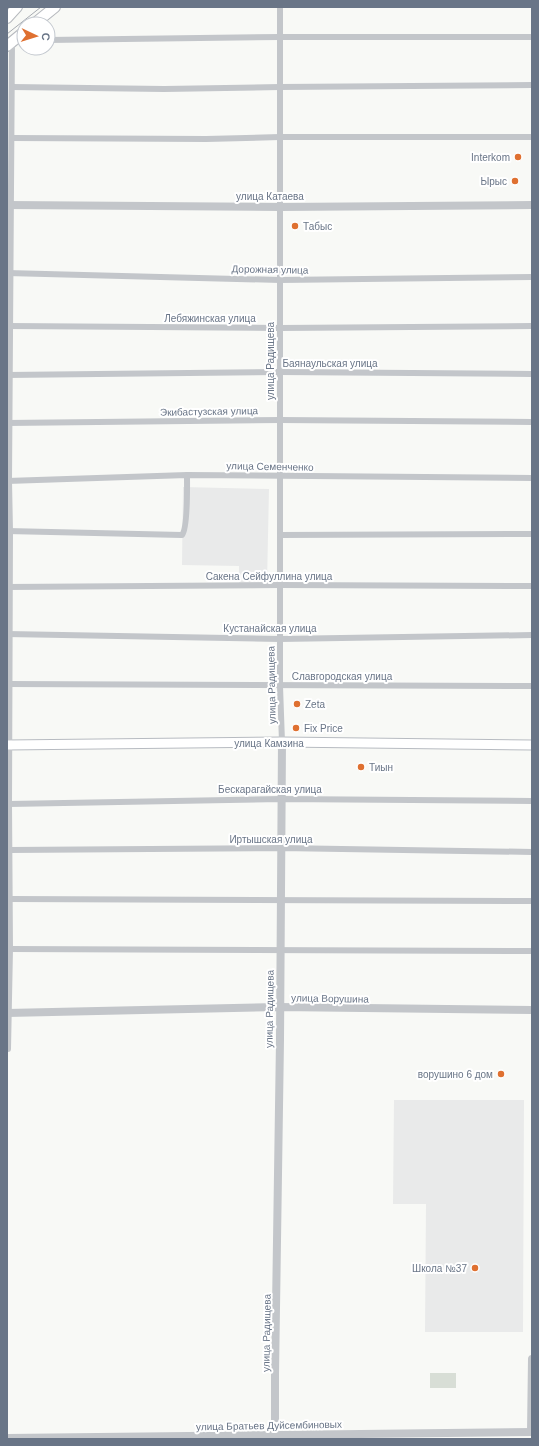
<svg xmlns="http://www.w3.org/2000/svg" width="539" height="1446" font-family="Helvetica,sans-serif">
<rect width="100%" height="100%" fill="#f8f9f6"/>
<g fill="#e9eaea">
<path d="M183 487 269 489 267 583H239V566L182 565Z"/>
<path d="M394 1100H524L523 1332H425L426 1204H393Z"/>
</g>
<rect fill="#d8ded6" x="430" y="1373" width="26" height="15"/>
<g fill="none" stroke-linecap="round" stroke-linejoin="round">
<g stroke="#b7bbc1" stroke-width="11">
<path id="secondary" d="M7 745 282 742 532 745"/>
</g>
<g stroke="#b6b9be" stroke-width="12">
<g id="primary">
<path d="M7 18 17 7"/>
<path d="M34 24 55 7"/>
<path d="M7 46 24 32"/>
</g>
</g>
<g stroke="#c3c6ca" stroke-width="6">
<path d="M280 7V686L282 742"/>
<path d="M48 40 280 37H532"/>
<path d="M12 87 164 89 280 87 532 85"/>
<path d="M12 138 206 139 280 137H532"/>
<path d="M7 273 280 280 532 277"/>
<path d="M8 326 280 328 532 326"/>
<path d="M7 375 280 372 532 374"/>
<path d="M7 423 280 420 532 422"/>
<path d="M7 481 187 475 532 478"/>
<path d="M7 531 182 535C188 528 187 486 187 475"/>
<path d="M280 535 532 534"/>
<path d="M7 587 280 585 532 586"/>
<path d="M7 634 280 639 532 635"/>
<path d="M7 684 532 686"/>
<path d="M9 804 281 799 532 801"/>
<path d="M9 850 281 848 532 852"/>
<path d="M10 899 532 901"/>
<path d="M10 949 532 951"/>
<path d="M8 1049 10 949 9 804 10 531 9 481 12 42 24 41"/>
</g>
<g stroke="#c3c6ca" stroke-width="8">
<path d="M7 205 280 207 532 205"/>
<path d="M7 1013 279 1007 532 1010"/>
<path d="M531 1432 532 1359"/>
<path d="M275 1435V1375L280 1040 282 742"/>
<path d="M7 1438 532 1432"/>
</g>
<use href="#secondary" stroke="#fff" stroke-width="9"/>
<use href="#primary" stroke="#fff" stroke-width="10"/>
<path stroke="#a6aab1" stroke-width="1" d="M7 34 41 7"/>
</g>
<g fill="#df7030" stroke="#fff" stroke-width="1.5">
<circle cx="518" cy="157" r="4"/>
<circle cx="515" cy="181" r="4"/>
<circle cx="295" cy="226" r="4"/>
<circle cx="297" cy="704" r="4"/>
<circle cx="296" cy="728" r="4"/>
<circle cx="361" cy="767" r="4"/>
<circle cx="501" cy="1074" r="4"/>
<circle cx="475" cy="1268" r="4"/>
</g>
<g text-anchor="middle" stroke-width="4" stroke-linejoin="round" paint-order="stroke">
<g font-size="10" fill="#697587" stroke="#fff" text-anchor="end">
<text x="510" y="161">Interkom</text>
<text x="507" y="185">Ырыс</text>
<text x="303" y="230" text-anchor="start">Табыс</text>
<text x="305" y="708" text-anchor="start">Zeta</text>
<text x="304" y="732" text-anchor="start">Fix Price</text>
<text x="369" y="771" text-anchor="start">Тиын</text>
<text x="493" y="1078">ворушино 6 дом</text>
<text x="467" y="1272">Школа №37</text>
</g>
<g font-size="10" fill="#697587" stroke="#fff">
<text x="270" y="200">улица Катаева</text>
<text transform="translate(270 269) rotate(1)" y="4">Дорожная улица</text>
<text x="210" y="322">Лебяжинская улица</text>
<text transform="translate(270 361) rotate(-90)" y="4">улица Радищева</text>
<text x="330" y="367">Баянаульская улица</text>
<text transform="translate(209 411) rotate(-1)" y="4">Экибастузская улица</text>
<text transform="translate(270 466) rotate(1)" y="4">улица Семенченко</text>
<text x="269" y="580">Сакена Сейфуллина улица</text>
<text x="270" y="632">Кустанайская улица</text>
<text x="342" y="680">Славгородская улица</text>
<text transform="translate(271 685) rotate(-91)" y="4">улица Радищева</text>
<text x="269" y="747">улица Камзина</text>
<text x="270" y="793">Бескарагайская улица</text>
<text x="271" y="843">Иртышская улица</text>
<text transform="translate(330 998) rotate(1)" y="4">улица Ворушина</text>
<text transform="translate(269 1009) rotate(-89)" y="4">улица Радищева</text>
<text transform="translate(266 1333) rotate(-89)" y="4">улица Радищева</text>
<text transform="translate(269 1425) rotate(-1)" y="4">улица Братьев Дуйсембиновых</text>
</g>
</g>
<rect width="539" height="1446" fill="none" stroke="#697587" stroke-width="16"/>
<g transform="translate(36 36) rotate(94)"><circle r="19" fill="#ffffff" stroke="#c3c8cf"/>
<path d="M0-3L7 15L0 10L-7 15Z" fill="#df7030"/>
<text y="-6" font-size="11" font-weight="bold" text-anchor="middle" fill="#697587">С</text>
</g>
</svg>
